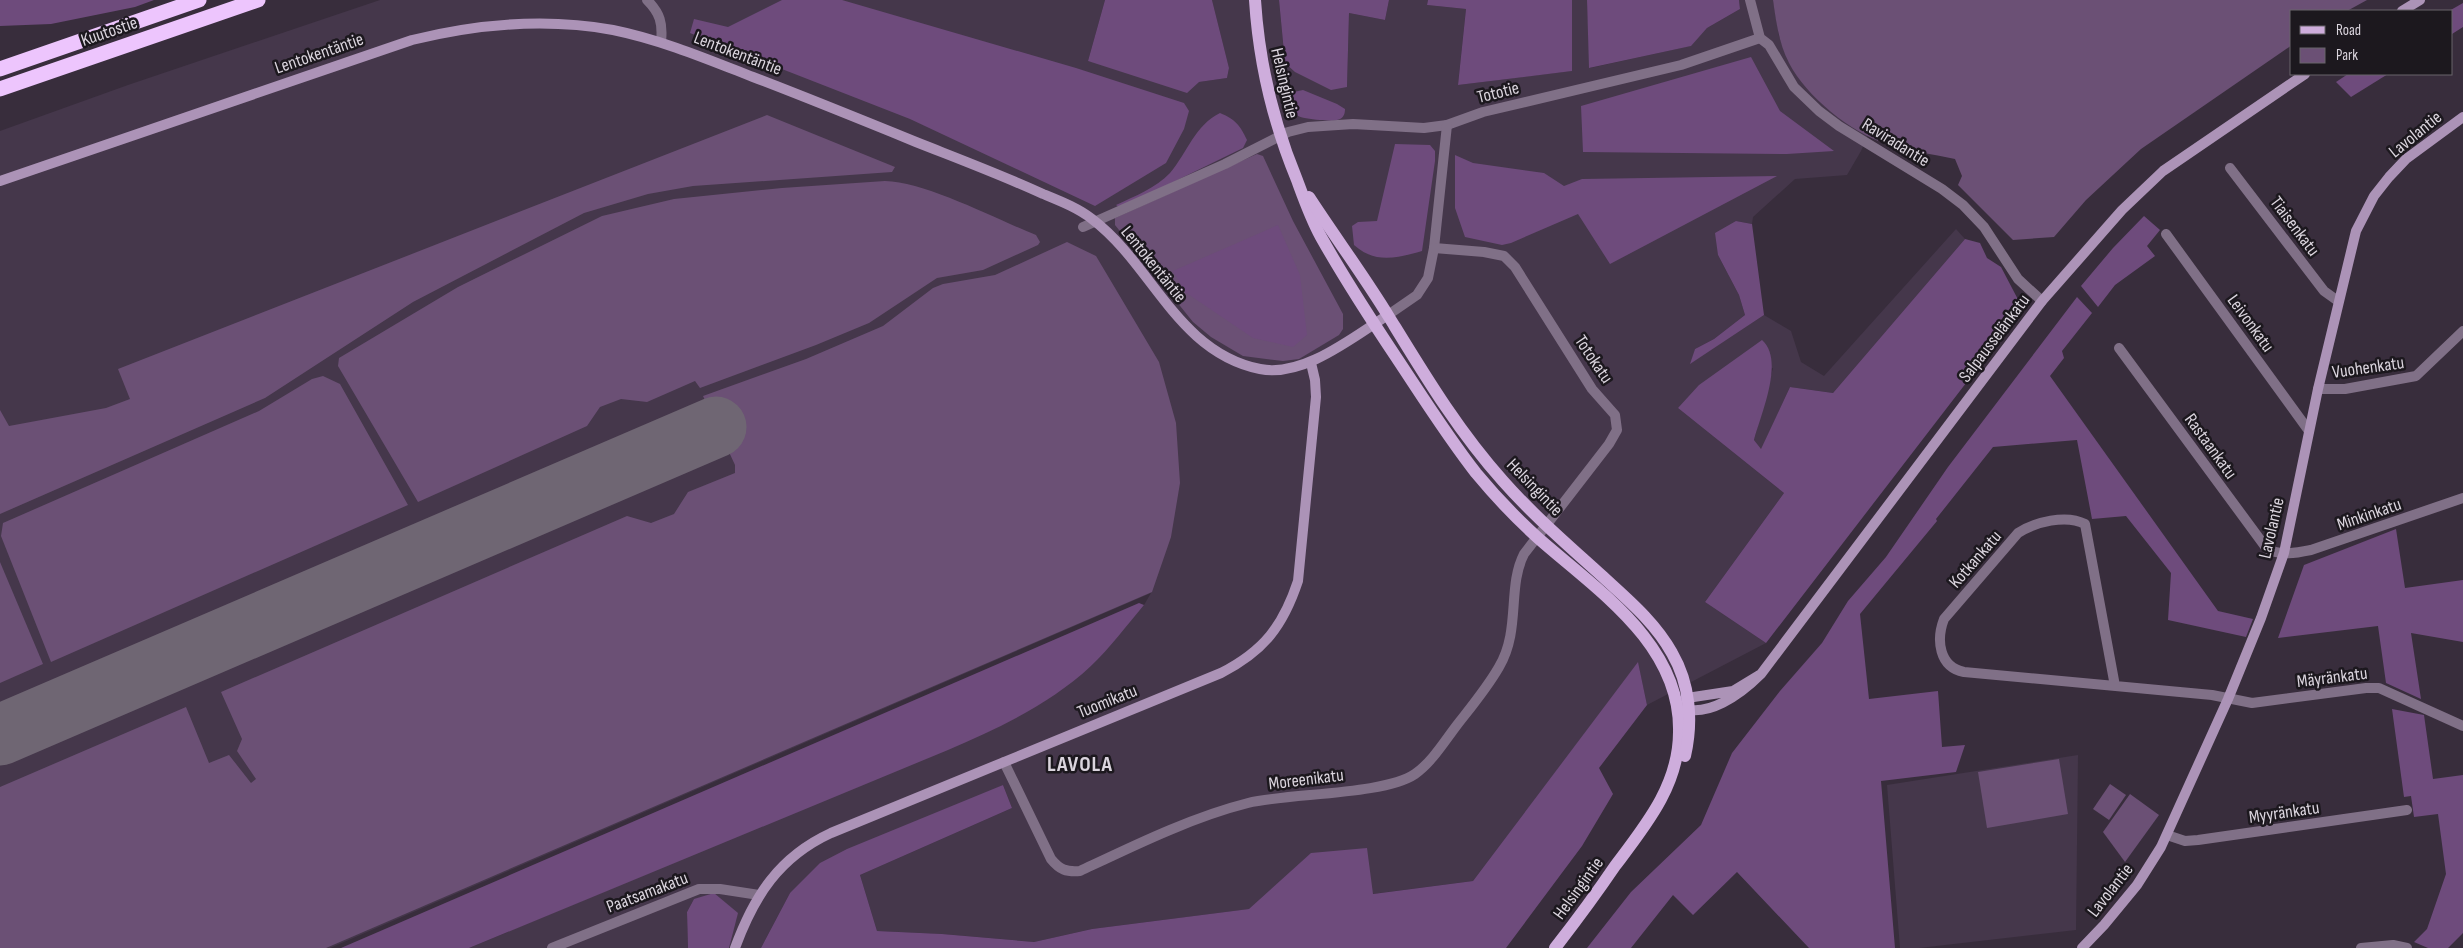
<svg xmlns="http://www.w3.org/2000/svg" width="2463" height="948" font-family="'Sofia Sans Condensed',sans-serif">
<rect width="100%" height="100%" fill="#382d3c"/>
<g fill="#45374b">
<path d="M380 0H1105L1088 61 1199 82 1227 78 1229 68 1212 0H1279L1285 63 1347 87 1349 13 1385 20 1389 0H1428L1427 5 1466 9 1458 85 1571 71 1572 0H1587L1590 68 1690 46 1707 28 1740 9 1739 0H1773L1779 36 1788 61 1820 102 1841 119 1868 135 1861 151 1847 175 1795 179 1753 217 1752 224 1736 221 1718 255 1739 295 1745 315 1714 339 1695 349 1691 363 1764 315 1791 331 1801 362 1824 376 1956 229 1965 239 1833 393 1790 387 1761 450 1754 440 1773 368 1678 408 1784 493 1705 602 1766 643 1647 705 1638 663 1473 881 1372 894 1366 848 1267 895 1250 909 1092 929 1034 942 942 934 877 931 860 875 1012 808 1003 785 790 893 761 948H729L731 936 694 899 687 912 688 948H469L996 728 1045 701 1091 666 1144 605 1151 593 330 948H0V131L128 85Z"/>
<path d="M2078 755 2076 930 1919 948H1900L1887 785Z"/>
</g>
<g fill="#6b5075">
<path d="M1773 0H2367L2347 11H2292V45L2141 149 2086 200 2054 237 2013 240 1958 185 1962 176 1955 159C1932 154 1909 151 1887 144 1851 133 1806 96 1789 63 1779 44 1776 21 1773 0Z"/>
<path d="M767 115 895 167 892 172 693 186 648 194 584 213 413 302 265 398 0 514V410L9 426 106 408 130 399 118 369Z"/>
<path d="M1257 154 1263 156 1293 221 1343 314V329L1339 335 1299 359 1283 361 1243 356 1211 337 1193 322 1115 225V218Z"/>
<path d="M885 181C926 182 996 219 1036 235L1040 242 1038 245 983 270 937 278 869 323 816 345 700 388 695 381 647 402 621 399 600 407 587 426 418 502 338 366 339 358 458 287 602 216 674 199 782 188Z"/>
<path d="M1067 242 1096 256 1159 362 1176 423 1180 483 1171 537 1152 592 326 948H0V787L186 707 209 763 229 755 251 783 256 779 237 751 242 739 221 692 627 516 651 523 674 514 688 492 735 473V465L703 396 806 359 883 326 933 288 943 284 995 275Z"/>
<path d="M323 376 340 384 408 505 51 662 1 536 3 523 259 411 312 379Z"/>
<path d="M0 562 43 664 0 683Z"/>
<path d="M2059 759 2068 814 1987 828 1978 772Z"/>
<path d="M2110 784 2126 795 2109 820 2093 809Z"/>
<path d="M2130 794 2159 815 2125 862 2103 832Z"/>
</g>
<g fill="#6e4b7c">
<path d="M0 0H154L135 7 51 24 0 26Z"/>
<path d="M782 0H842L1076 68 1184 103 1189 111 1184 129 1166 163 1095 206 910 119 690 33 694 19 728 27Z"/>
<path d="M1105 0H1212L1229 68 1227 78 1199 82 1187 93 1088 61Z"/>
<path d="M1279 0H1389L1385 20 1349 13 1347 87 1331 90 1295 72 1285 63Z"/>
<path d="M1428 0H1572V71L1458 85 1466 9 1427 5Z"/>
<path d="M1587 0H1739L1740 9 1707 28 1691 46 1589 68Z"/>
<path d="M2463 3V27L2452 34V11H2449Z"/>
<path d="M1751 57 1780 111 1834 151 1787 154 1583 152 1581 106Z"/>
<path d="M2348 74H2388L2351 97 2336 82Z"/>
<path d="M1303 90 1337 104 1345 109C1345 113 1344 117 1340 119 1334 122 1326 120 1320 120 1300 118 1286 117 1289 93Z"/>
<path d="M1220 113C1235 119 1240 125 1247 140L1243 148 1120 208 1116 205C1135 196 1156 188 1170 173 1187 153 1195 125 1220 113Z"/>
<path d="M1395 144 1430 145 1435 151V161L1422 251C1397 258 1375 264 1354 245L1352 226 1358 222 1377 221Z"/>
<path d="M1455 155 1473 163 1544 173 1564 186 1582 179 1777 176 1610 264 1578 214 1511 243 1502 245 1465 237 1455 208Z"/>
<path d="M2144 216 2160 230 2147 246 2155 256 2115 285 2098 307 2081 286 2113 248Z"/>
<path d="M1736 221 1752 224 1764 315 1690 364 1695 349 1714 339 1745 315 1739 295 1718 255 1715 233Z"/>
<path d="M1278 225 1300 275 1307 335 1293 347 1253 338 1185 292 1173 271Z"/>
<path d="M1965 239 1980 243 1987 258 2001 267 2023 309 1766 643 1705 602 1784 493 1678 408 1699 385 1762 340C1785 360 1761 413 1754 440L1761 449 1790 387 1833 393Z"/>
<path d="M2077 297 2092 313 2062 351 2064 358 2050 376 2218 611 2253 619 2246 637 2168 620 2171 573 2126 516 2092 519 2077 440 1993 447 1936 519 1937 521 1860 614 1869 699 1938 691 1942 747 1965 745 1956 772 1881 781 1895 948H1809L1737 872 1693 915 1673 895 1631 948H1587L1631 892 1701 825 1732 753 1780 691 1822 643 1848 601 1886 557 1948 467Z"/>
<path d="M2396 529 2405 588 2463 580V642L2411 633 2421 699 2386 683 2378 626 2278 638 2304 565Z"/>
<path d="M1139 603 1144 605C1127 625 1110 648 1091 666 1050 704 999 728 948 750L469 948H341Z"/>
<path d="M1638 662 1647 705 1599 768 1613 794 1582 846 1506 948H761L790 893 820 863 847 849 1003 785 1012 808 860 875 877 931 942 934 1034 942 1092 929 1249 909 1311 853 1367 848 1373 894 1473 881Z"/>
<path d="M2392 709 2424 715 2433 779 2463 775V933L2448 948H2428L2414 942 2427 929 2446 874 2438 814 2414 817 2411 796 2404 797Z"/>
<path d="M714 893 738 913 729 948H688L687 912 694 899Z"/>
</g>
<g fill="none" stroke-linecap="round" stroke-linejoin="round">
<path stroke="#6f6673" stroke-width="61" d="M0 735 716 427"/>
<g stroke="#807087" stroke-width="10">
<path d="M647 0C660 13 663 23 661 42"/>
<path d="M1750 0 1760 38 1769 45 1794 87 1819 111 1839 126 1942 189 1963 205 1984 227 2018 279 2042 301"/>
<path d="M2230 168 2324 291 2338 301"/>
<path d="M1083 227 1225 164 1288 132 1308 127 1353 124 1424 128 1447 125 1483 112 1681 65 1760 38"/>
<path d="M2166 234 2309 431"/>
<path d="M1388 315 1417 295 1428 278 1434 248 1447 125"/>
<path d="M2119 348 2267 549C2281 556 2296 553 2311 550L2463 498"/>
<path d="M2318 389H2345L2416 376 2463 331"/>
<path d="M2115 686 2085 524C2066 514 2035 522 2018 533L1944 619C1936 640 1939 667 1964 672L2212 695 2252 703 2366 688H2379L2463 726"/>
<path d="M1004 762 1051 859C1060 870 1066 872 1080 871 1133 846 1192 817 1248 803 1290 793 1384 795 1415 774 1432 762 1444 742 1457 725 1471 707 1487 688 1499 667 1521 630 1507 587 1524 554L1609 444 1617 430 1615 415 1592 389 1515 267 1504 256 1484 252 1434 248"/>
<path d="M2167 835 2185 841 2198 840 2407 810"/>
<path d="M552 948 699 889H720L759 895"/>
<path d="M2361 948 2393 945 2407 948"/>
</g>
<g stroke="#ac93b7" stroke-width="10">
<path d="M2402 11 2420 0"/>
<path d="M0 181 412 40C477 24 547 18 613 30 662 40 707 59 753 77 808 98 862 120 916 142 959 159 1002 175 1043 194 1060 201 1078 208 1092 219 1153 265 1177 352 1260 369 1303 378 1353 337 1388 315"/>
<path d="M1761 674 1733 691 1687 698 1677 706C1706 721 1742 693 1761 674L2042 301 2122 210 2163 171 2305 74"/>
<path d="M735 948C754 896 779 857 831 833L1221 673C1264 651 1283 626 1298 581L1316 397 1315 380 1311 363"/>
<path d="M2082 948 2104 925 2137 885 2161 847 2228 699 2261 618 2284 553 2318 389 2356 231 2374 196 2389 177 2406 159 2463 117"/>
</g>
<g stroke="#ceaddc" stroke-width="12">
<path d="M1255 0C1259 63 1273 122 1297 180 1304 199 1311 219 1321 237 1344 278 1370 318 1396 357 1422 396 1447 436 1476 473 1495 496 1516 518 1538 538 1597 590 1681 644 1679 732 1679 785 1646 825 1615 866 1596 894 1576 921 1555 948"/>
<path d="M1309 197C1335 237 1364 276 1389 317 1424 374 1458 431 1503 481 1533 515 1568 545 1601 575 1627 599 1655 622 1672 653 1690 684 1693 721 1685 756"/>
</g>
<g stroke="#edc5fd" stroke-width="15">
<path d="M0 69 199 0"/>
<path d="M0 89 258 0"/>
</g>
</g>
<g text-anchor="middle" stroke-width="5" stroke-linejoin="round" paint-order="stroke">
<g font-size="18" fill="#dbd5de" stroke="#1c181e">
<text transform="translate(109 31) rotate(-19)" y="6">Kuutostie</text>
<text transform="translate(319 53) rotate(-19)" y="6">Lentokentäntie</text>
<text transform="translate(738 53) rotate(21)" y="6">Lentokentäntie</text>
<text transform="translate(1285 83) rotate(77)" y="6">Helsingintie</text>
<text transform="translate(1498 92) rotate(-14)" y="6">Tototie</text>
<text transform="translate(2415 134) rotate(-39)" y="6">Lavolantie</text>
<text transform="translate(1896 142) rotate(32)" y="6">Raviradantie</text>
<text transform="translate(2295 226) rotate(53)" y="6">Tiaisenkatu</text>
<text transform="translate(1154 264) rotate(51)" y="6">Lentokentäntie</text>
<text transform="translate(2251 323) rotate(54)" y="6">Leivonkatu</text>
<text transform="translate(1994 338) rotate(-53)" y="6">Salpausselänkatu</text>
<text transform="translate(1594 359) rotate(56)" y="6">Totokatu</text>
<text transform="translate(2368 367) rotate(-8)" y="6">Vuohenkatu</text>
<text transform="translate(2211 446) rotate(54)" y="6">Rastaankatu</text>
<text transform="translate(1535 487) rotate(46)" y="6">Helsingintie</text>
<text transform="translate(2369 514) rotate(-19)" y="6">Minkinkatu</text>
<text transform="translate(2271 528) rotate(-77)" y="6">Lavolantie</text>
<text transform="translate(1975 559) rotate(-49)" y="6">Kotkankatu</text>
<text transform="translate(2332 677) rotate(-7)" y="6">Mäyränkatu</text>
<text transform="translate(1107 701) rotate(-22)" y="6">Tuomikatu</text>
<text transform="translate(1306 779) rotate(-7)" y="6">Moreenikatu</text>
<text transform="translate(2284 812) rotate(-8)" y="6">Myyränkatu</text>
<text transform="translate(1578 888) rotate(-54)" y="6">Helsingintie</text>
<text transform="translate(2110 890) rotate(-52)" y="6">Lavolantie</text>
<text transform="translate(647 892) rotate(-21)" y="6">Paatsamakatu</text>
</g>
<g font-size="22" font-weight="bold" letter-spacing="1" fill="#dbd5de" stroke="#1c181e">
<text x="1080" y="771">LAVOLA</text>
</g>
</g>
<rect x="2290" y="10" width="162" height="65" fill="#1c181e" stroke="#68646b"/>
<rect x="2300" y="26" width="25" height="8" fill="#ceaddc" stroke="#68646b"/>
<text x="2336" y="35" font-size="15" fill="#dbd5de">Road</text>
<rect x="2300" y="48" width="25" height="15" fill="#6b5075" stroke="#68646b"/>
<text x="2336" y="60" font-size="15" fill="#dbd5de">Park</text>
</svg>
